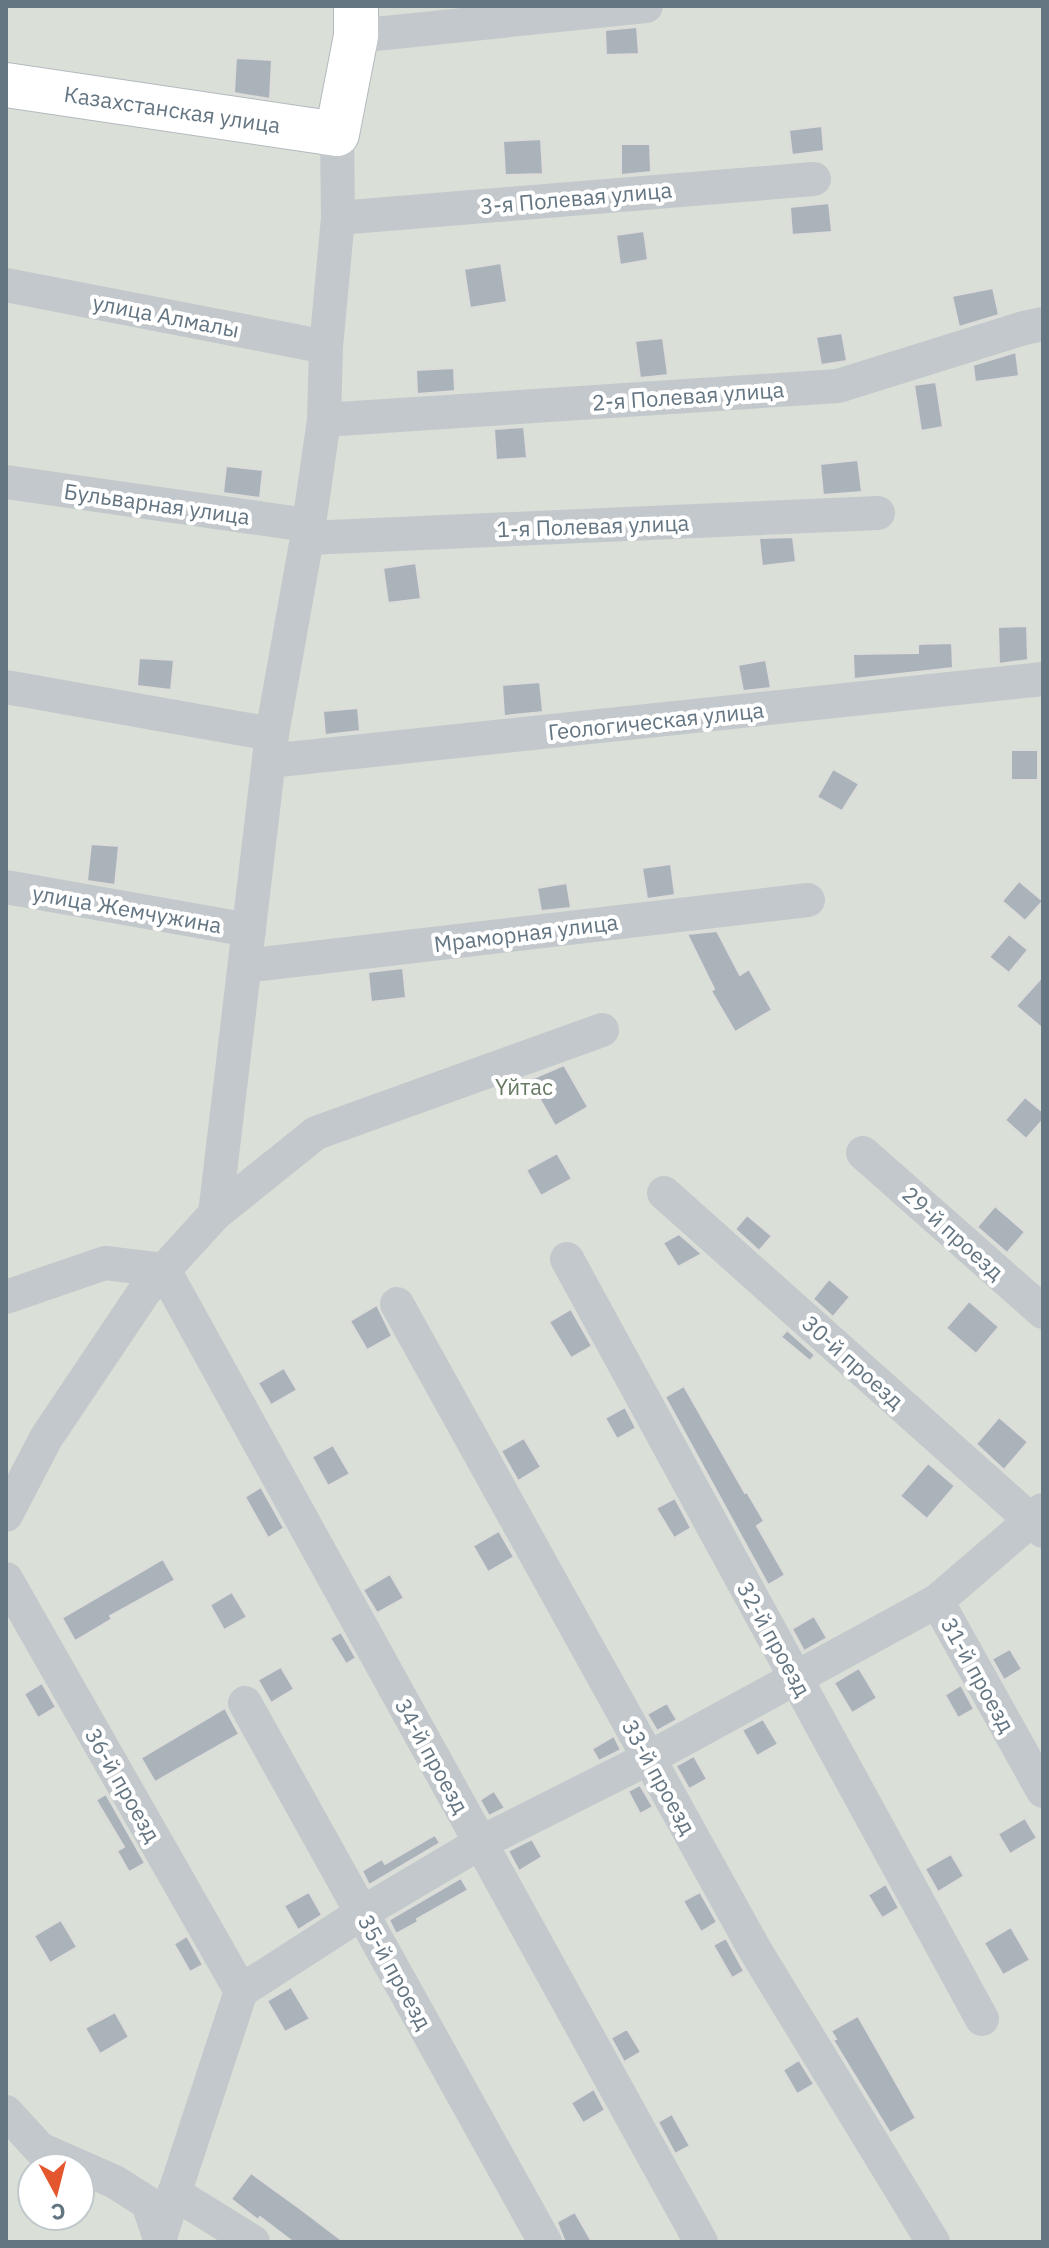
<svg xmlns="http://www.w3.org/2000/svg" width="1049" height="2248" font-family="'IBM Plex Sans',sans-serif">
<rect width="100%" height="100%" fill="#fafaf8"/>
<path fill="#dadfd7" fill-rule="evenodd" d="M6 6H1043V2242H6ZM32 2168H80V2216H32Z"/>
<g fill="#aab3b9" stroke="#dcdcda" stroke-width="2">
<path d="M637 27 639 54 606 55 605 30Z"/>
<path d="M236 58 272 60 270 99 234 93Z"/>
<path d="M822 126 824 151 792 155 789 130Z"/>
<path d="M541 139 543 174 505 175 503 141Z"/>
<path d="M621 144H650L651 172 621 175Z"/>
<path d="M829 203 832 232 792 235 790 207Z"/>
<path d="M644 231 648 260 620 265 616 235Z"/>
<path d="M501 263 507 302 470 308 464 269Z"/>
<path d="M993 288 999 315 959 327 952 296Z"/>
<path d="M842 333 847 361 821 365 816 337Z"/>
<path d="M663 338 668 375 640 378 635 341Z"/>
<path d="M1016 352 1019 376 975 382 973 365Z"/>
<path d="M454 368 455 391 417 394 416 370Z"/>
<path d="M936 382 943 427 921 431 914 385Z"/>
<path d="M524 427 527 458 496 460 494 429Z"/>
<path d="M858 460 862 492 823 495 820 464Z"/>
<path d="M226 466 263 470 260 498 223 493Z"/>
<path d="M793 537 796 562 762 566 759 538Z"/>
<path d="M416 563 421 599 388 603 383 568Z"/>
<path d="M1027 626 1028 660 999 664 998 627Z"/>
<path d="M952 643 953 668 854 679 853 654 918 653V644Z"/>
<path d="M139 658 174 660 171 690 137 686Z"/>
<path d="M766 660 771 688 743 691 738 665Z"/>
<path d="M540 682 543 712 504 716 502 685Z"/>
<path d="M358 708 360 731 325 735 323 711Z"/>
<rect x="1011" y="750" width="27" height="30"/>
<path d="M833 769 859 784 842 811 817 797Z"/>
<path d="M91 844 119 846 115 885 87 881Z"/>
<path d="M671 864 675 895 647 899 642 868Z"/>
<path d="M1019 881 1043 901 1025 921 1002 901Z"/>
<path d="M567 883 571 908 541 911 537 888Z"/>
<path d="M717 931 740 975 749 969 772 1010 735 1032 711 991 714 989 687 934Z"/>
<path d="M1009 934 1028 950 1009 973 989 957Z"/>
<path d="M403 968 406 998 371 1002 368 972Z"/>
<path d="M1043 976V1029L1016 1006Z"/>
<path d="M564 1065 588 1107 555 1126 529 1080Z"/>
<path d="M1025 1097 1043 1112V1120L1026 1139 1005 1120Z"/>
<path d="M557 1153 572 1179 541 1196 526 1170Z"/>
<path d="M995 1206 1025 1232 1007 1253 977 1227Z"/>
<path d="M747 1215 772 1236 759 1251 735 1229Z"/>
<path d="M679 1234 702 1254 678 1267 663 1243Z"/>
<path d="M829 1279 850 1297 833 1317 813 1299Z"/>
<path d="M969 1301 999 1327 976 1354 946 1328Z"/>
<path d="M377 1305 392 1336 367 1350 350 1321Z"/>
<path d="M571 1309 592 1346 571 1358 549 1322Z"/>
<path d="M787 1330 815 1355 810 1361 781 1337Z"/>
<path d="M284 1368 297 1390 271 1405 258 1383Z"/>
<path d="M684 1386 745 1493 747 1492 764 1521 757 1526 785 1575 768 1585 665 1397Z"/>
<path d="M625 1407 636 1428 617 1439 605 1418Z"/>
<path d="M999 1417 1028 1442 1004 1470 976 1444Z"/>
<path d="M524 1438 541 1467 518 1481 501 1451Z"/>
<path d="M333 1445 350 1474 328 1486 312 1457Z"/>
<path d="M928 1463 955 1486 927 1519 900 1496Z"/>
<path d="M261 1487 284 1528 268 1538 245 1497Z"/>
<path d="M675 1498 691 1528 674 1538 656 1508Z"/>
<path d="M499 1531 514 1557 488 1572 473 1546Z"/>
<path d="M163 1559 175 1580 110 1616 112 1619 75 1641 62 1618Z"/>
<path d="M390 1574 404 1598 377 1613 363 1590Z"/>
<path d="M232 1592 247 1617 224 1630 210 1605Z"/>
<path d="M814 1616 827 1638 804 1651 792 1629Z"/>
<path d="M341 1632 356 1658 346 1664 330 1638Z"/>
<path d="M1010 1649 1022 1669 1004 1680 992 1659Z"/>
<path d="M281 1667 294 1689 271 1703 258 1680Z"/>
<path d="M859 1668 877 1698 852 1713 834 1683Z"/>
<path d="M42 1683 56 1707 38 1718 24 1694Z"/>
<path d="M961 1685 974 1709 958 1718 945 1695Z"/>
<path d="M667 1703 677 1720 657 1731 647 1714Z"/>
<path d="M225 1708 239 1734 155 1782 141 1758Z"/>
<path d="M763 1719 778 1744 757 1756 742 1730Z"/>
<path d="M614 1736 621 1750 599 1761 592 1749Z"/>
<path d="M694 1756 707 1779 689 1789 676 1766Z"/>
<path d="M640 1785 653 1807 640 1814 628 1791Z"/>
<path d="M494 1791 505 1808 489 1816 480 1800Z"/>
<path d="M106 1794 145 1863 129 1872 117 1851 124 1847 96 1800Z"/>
<path d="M1025 1818 1037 1838 1010 1854 998 1834Z"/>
<path d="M435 1835 440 1843 369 1885 362 1871 382 1859 385 1864Z"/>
<path d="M532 1839 542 1857 519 1871 508 1851Z"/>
<path d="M951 1854 964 1876 938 1892 925 1869Z"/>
<path d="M461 1878 468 1890 417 1919 418 1922 396 1934 389 1920Z"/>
<path d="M886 1884 899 1908 882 1918 868 1895Z"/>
<path d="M309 1892 322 1915 298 1930 284 1906Z"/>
<path d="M700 1892 717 1922 701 1932 683 1901Z"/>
<path d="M61 1920 77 1947 50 1963 34 1936Z"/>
<path d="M1011 1927 1030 1960 1003 1975 984 1943Z"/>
<path d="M187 1936 203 1965 190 1972 174 1944Z"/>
<path d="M726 1938 744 1971 732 1978 713 1945Z"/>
<path d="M291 1987 310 2019 285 2032 267 2001Z"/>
<path d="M115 2012 129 2037 100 2054 85 2028Z"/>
<path d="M858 2016 916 2118 890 2133 833 2040 836 2039 831 2031Z"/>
<path d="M627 2029 641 2052 624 2062 611 2038Z"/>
<path d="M799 2060 814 2084 797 2094 783 2070Z"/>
<path d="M594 2089 605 2110 583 2123 571 2103Z"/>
<path d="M672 2114 690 2146 675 2154 658 2122Z"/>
<path d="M251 2173 302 2210 344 2242H293L260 2217 258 2220 231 2199Z"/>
<path d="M575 2212 592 2242H565L557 2222Z"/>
</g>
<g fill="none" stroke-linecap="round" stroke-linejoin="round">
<g stroke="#b3babf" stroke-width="46">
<g id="secondary">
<path id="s1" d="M6 85 337 134 356 36V6"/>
</g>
</g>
<g stroke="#c3c8cc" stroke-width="34">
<path d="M356 36 646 6"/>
<path d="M338 218 814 179"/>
<path d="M6 285 326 347"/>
<path d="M324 420 838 386 1024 328 1043 324"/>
<path d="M6 482 307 525"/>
<path d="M307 538 878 513"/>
<path d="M6 687 272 734"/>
<path d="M269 761 1043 679"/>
<path d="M6 887 249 930"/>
<path d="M245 966 808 900"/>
<path d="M863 1153 1043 1312"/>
<path d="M664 1193 1043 1531"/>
<path d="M215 1214 316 1133 602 1030"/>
<path d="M567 1259 982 2019"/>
<path d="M6 1297 105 1263 164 1270 701 2242"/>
<path d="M397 1304 755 1950 933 2242"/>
<path d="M6 1515 46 1438 144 1292 215 1214 272 734 307 538 324 420 326 347 338 218 337 134"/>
<path d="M6 1579 241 1991"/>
<path d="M937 1601 1043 1791"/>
<path d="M245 1703 545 2242"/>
<path d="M6 2112 40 2149 115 2182 148 2203 161 2242"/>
<path d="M174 2193 253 2242"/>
<path d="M161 2234 241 1991 362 1913 480 1843 649 1758 937 1601 1043 1510"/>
</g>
<use href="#secondary" stroke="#fff" stroke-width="44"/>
</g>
<g text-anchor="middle" stroke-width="8" stroke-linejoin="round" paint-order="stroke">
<g font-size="22" fill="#657683" stroke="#fff">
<text dy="8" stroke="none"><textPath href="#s1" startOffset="168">Казахстанская улица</textPath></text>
<text transform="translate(576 198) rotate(-5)" y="8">3-я Полевая улица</text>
<text transform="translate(166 316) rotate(11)" y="8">улица Алмалы</text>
<text transform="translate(688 396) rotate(-4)" y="8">2-я Полевая улица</text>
<text transform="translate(157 504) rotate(8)" y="8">Бульварная улица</text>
<text transform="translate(593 526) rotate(-2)" y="8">1-я Полевая улица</text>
<text transform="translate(656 721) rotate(-6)" y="8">Геологическая улица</text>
<text transform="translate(127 909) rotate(10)" y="8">улица Жемчужина</text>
<text transform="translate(526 933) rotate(-7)" y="8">Мраморная улица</text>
<text transform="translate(953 1233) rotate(42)" y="8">29-й проезд</text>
<text transform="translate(853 1362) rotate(42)" y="8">30-й проезд</text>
<text transform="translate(774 1639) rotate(61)" y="8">32-й проезд</text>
<text transform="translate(978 1675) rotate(61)" y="8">31-й проезд</text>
<text transform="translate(432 1756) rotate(61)" y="8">34-й проезд</text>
<text transform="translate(659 1777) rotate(61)" y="8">33-й проезд</text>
<text transform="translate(123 1785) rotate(60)" y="8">36-й проезд</text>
<text transform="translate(395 1972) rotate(61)" y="8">35-й проезд</text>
</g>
<g font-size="22" fill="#687a64" stroke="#fff">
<text x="524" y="1095">Үйтас</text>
</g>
</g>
<rect width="1049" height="2248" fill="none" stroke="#657683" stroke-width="16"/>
<g transform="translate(56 2192) rotate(173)"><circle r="38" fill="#ffffff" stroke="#c1c8cd" stroke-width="2"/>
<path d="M0-6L14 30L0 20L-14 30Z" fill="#e4572e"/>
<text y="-12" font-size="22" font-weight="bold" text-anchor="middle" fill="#657683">С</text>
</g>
</svg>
